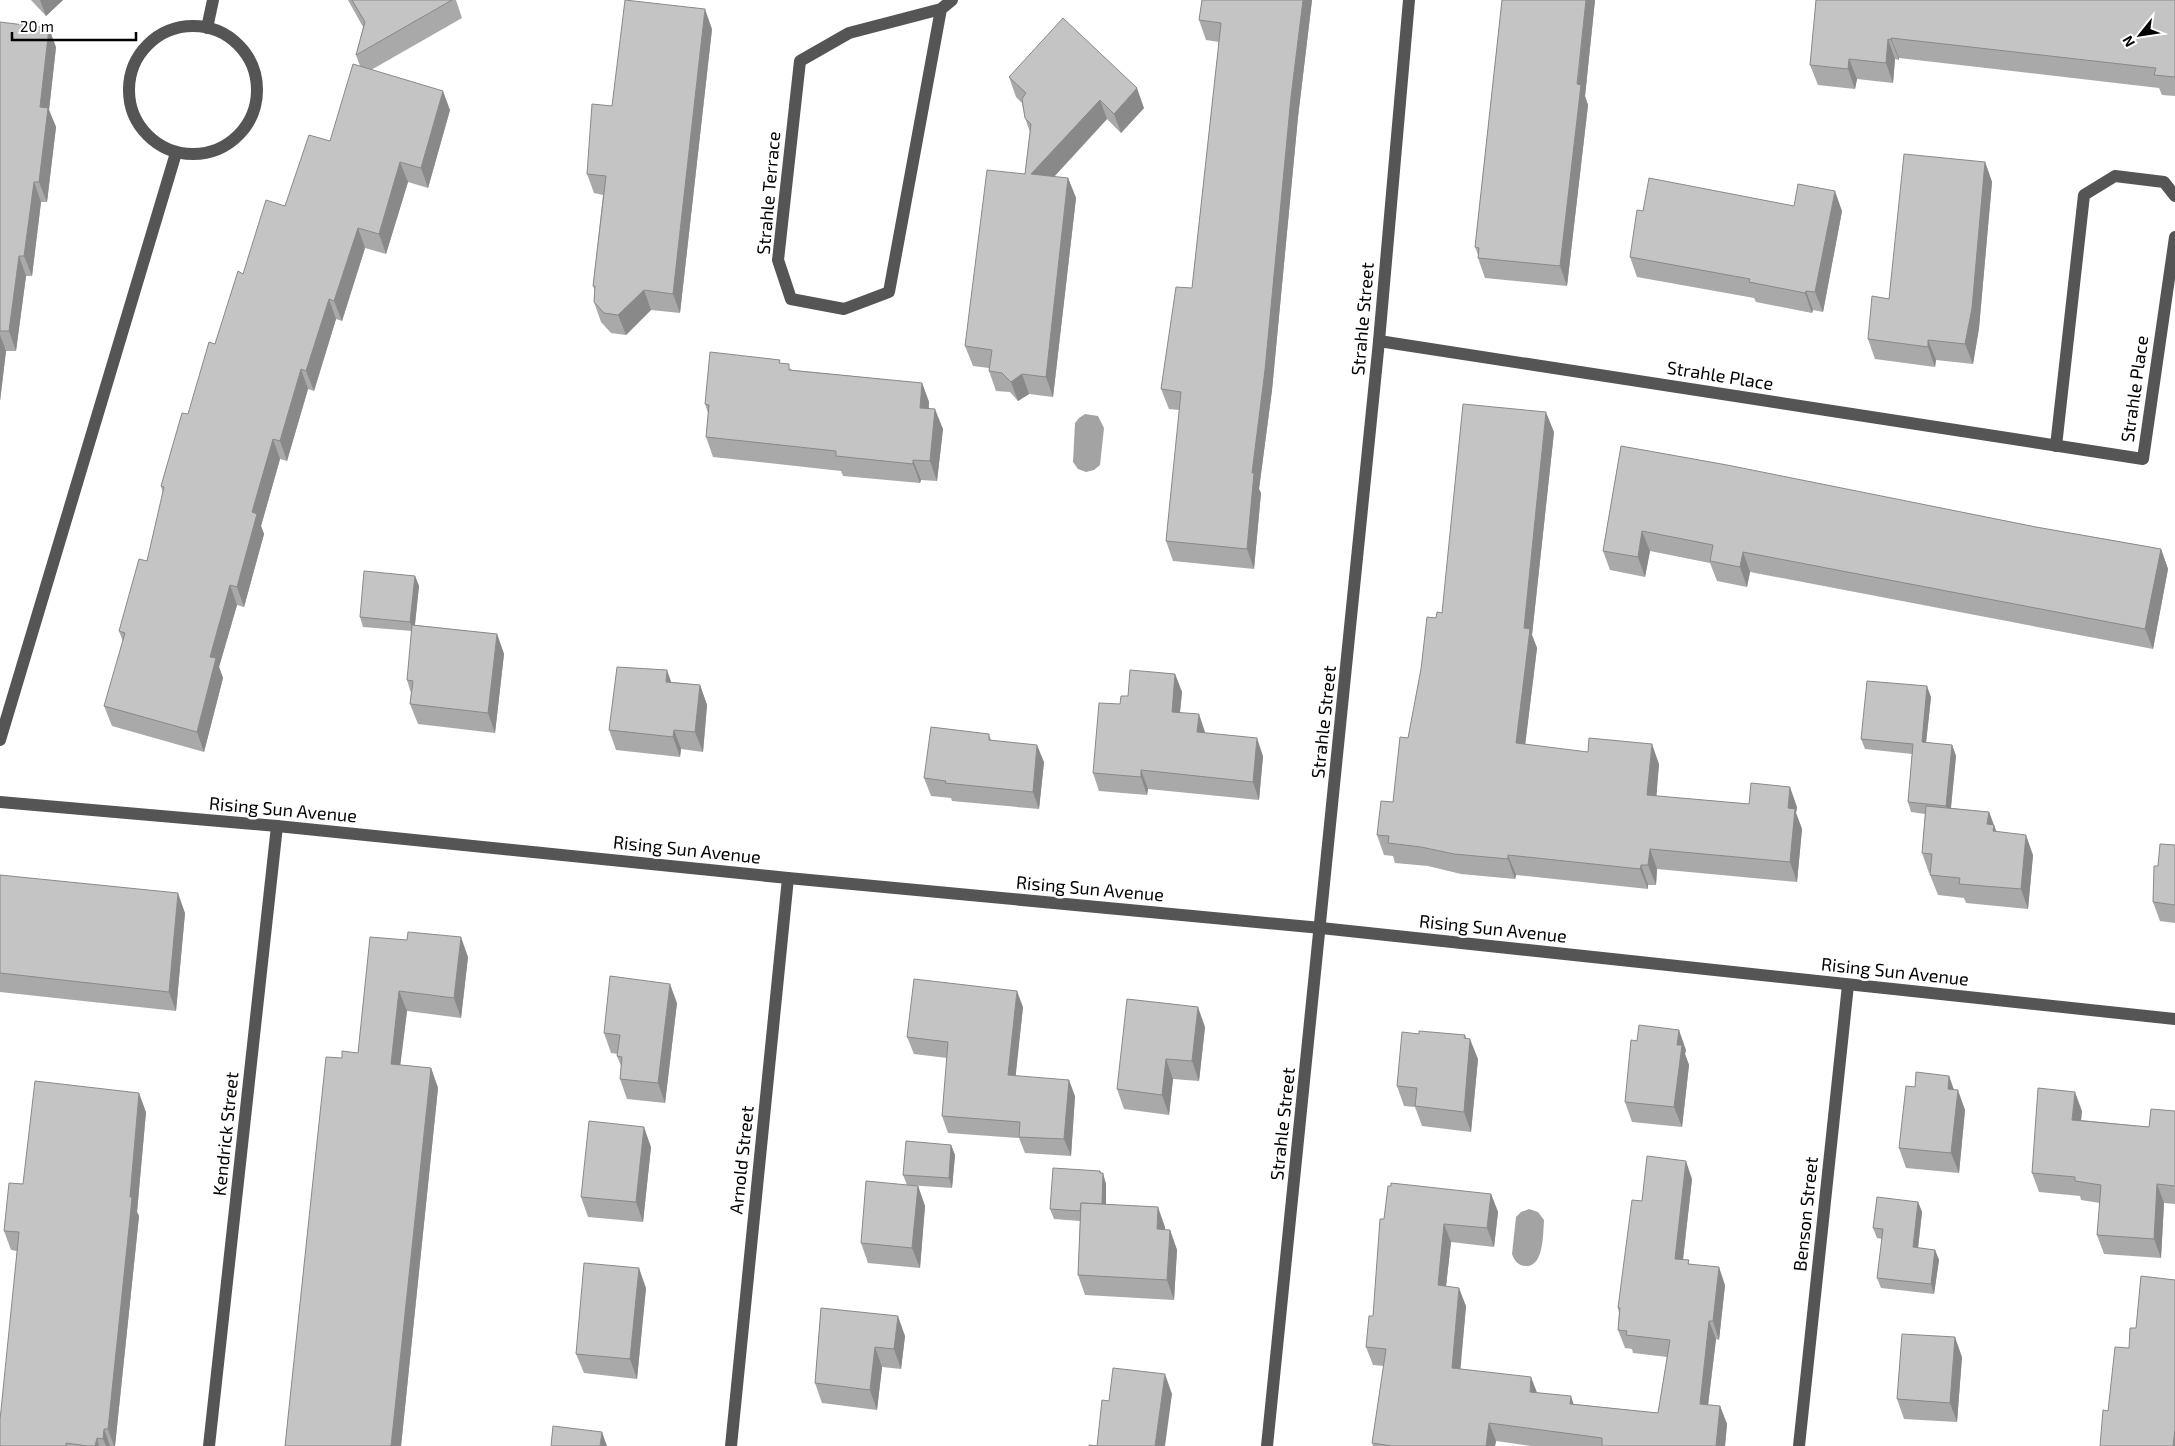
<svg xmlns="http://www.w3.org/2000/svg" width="2175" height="1446" font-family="'Exo 2',sans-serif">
<rect width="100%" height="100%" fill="#fff"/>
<g fill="#a3a3a3">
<path d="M1085 414 1098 416 1104 428 1100 465 1094 470 1086 472 1078 469 1073 462 1075 423 1079 418Z"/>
<path d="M1529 1209 1538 1212 1544 1220C1543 1233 1544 1267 1526 1266 1518 1266 1514 1260 1512 1254L1516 1217 1521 1212Z"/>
</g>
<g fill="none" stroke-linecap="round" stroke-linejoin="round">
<g stroke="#555" stroke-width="12">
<path d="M941 9 889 292 844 309 791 299 778 260 800 61 849 33 941 9 952 0"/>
<circle cx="193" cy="90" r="64"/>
<path d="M207 28 213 0"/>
<path d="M1379 341 2143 459 2175 237"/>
<path d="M2056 446 2084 195 2115 176 2164 182 2175 196"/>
<path d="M0 740 176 153"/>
<path d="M0 802 277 826 788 878 1321 928 2175 1019"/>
<path d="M209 1446 277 826"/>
<path d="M731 1446 788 878"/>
<path d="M1267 1446 1379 341 1409 0"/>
<path d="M1799 1446 1848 985"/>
</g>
</g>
<g fill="#a9a9a9">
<path d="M31 0H63L46 16Z"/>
<path d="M348 0H456L462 18 371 70 450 110 428 188 408 182 386 254 365 248 342 321 336 319 314 391 308 389 287 461 280 459 261 526 264 534 244 607 237 605 219 667 223 678 204 752 112 726 104 706 123 642 119 631 147 561 163 493 161 486 215 344 243 274 285 206 330 141 360 66 356 55 363 27Z"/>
<path d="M1202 0H1312L1298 117 1272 390 1259 489 1261 493 1254 569 1173 561 1166 541 1180 410 1169 409 1161 389 1192 288 1219 42 1206 40 1199 20Z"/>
<path d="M1502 0H1595L1585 96 1588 105 1567 286 1485 278 1478 258V255L1475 247Z"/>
<path d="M1816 0H2175V96L2162 95 2159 88 1899 58V60L1895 59 1893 83 1857 79 1855 89 1818 85 1810 65Z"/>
<path d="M0 22 56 47 49 110 56 127 47 202H41L32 276H26L16 351H6L0 401Z"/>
<path d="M712 29 680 313 651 310 626 335 611 333 601 322 594 302 595 291 593 286 603 195 594 193 587 174 612 106Z"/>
<path d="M1009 77 1144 108 1121 133 1107 119 1054 177 1068 178 1076 198 1053 397 1029 394 1018 401 1010 392 996 391 989 371V368L973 366 965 346 1025 174 1030 132 1025 118 1022 103 1016 97Z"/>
<path d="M1985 162 1992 182 1979 328 1973 364 1936 360 1935 367 1875 359 1868 339 1889 299Z"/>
<path d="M1794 206 1842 211 1823 312 1813 310 1812 313 1756 302 1754 298 1637 277 1630 257 1643 211Z"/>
<path d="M781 363 792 370 922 383 929 402V408L943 429 937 481 921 480 920 483 843 476 841 471 713 457 706 437 708 413 705 404Z"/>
<path d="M1554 432 1532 635 1537 648 1525 744 1659 764 1656 796 1749 804 1797 807 1796 813 1802 829 1797 882 1657 869 1656 885H1648V889L1516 875 1515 879 1461 874 1428 866 1395 863 1393 856 1384 855 1377 835 1393 802 1436 618 1442 613Z"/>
<path d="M1621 446 2036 527 2161 549 2168 569 2153 649 1750 572 1747 587 1717 581 1710 563 1650 551 1645 577 1610 570 1603 551Z"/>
<path d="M415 576 419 586 415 625 497 634 504 654 495 733 418 724 410 704 411 693 407 680 412 631 363 627 360 617Z"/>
<path d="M1175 674 1182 692 1180 713 1205 732V733L1263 756 1259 800 1148 789 1147 795 1099 791 1093 773 1120 704 1128 696Z"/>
<path d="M671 682 700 685 707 705 703 752 681 749 680 757 616 750 609 730Z"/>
<path d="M1931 697 1926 743 1952 745 1956 756 1951 808 1989 812 1996 831 2033 855 2028 909 1966 903 1964 898 1938 895 1930 875 1931 873H1929L1922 853 1925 814 1911 812 1908 802 1912 754 1865 749 1861 739Z"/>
<path d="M989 734 991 740 1044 762 1039 809 952 801 951 798 931 796 924 778Z"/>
<path d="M2175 845V923L2160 921 2153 902 2158 866Z"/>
<path d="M0 875 185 913 176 1011 0 992Z"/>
<path d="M407 940 468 957 461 1018 407 1011 400 1065 431 1068 438 1088 401 1446H285L342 1058 358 1053Z"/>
<path d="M677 1003 665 1103 627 1099 620 1079 621 1066 617 1056 618 1054 611 1053 604 1033Z"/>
<path d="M1023 1007 1015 1076 1075 1096 1071 1156 1025 1153 1019 1138 948 1133 942 1116 947 1058 914 1054 907 1037Z"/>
<path d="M1205 1027 1199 1081 1173 1079 1169 1115 1124 1109 1117 1089Z"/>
<path d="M1466 1039 1478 1059 1471 1132 1422 1126 1415 1107 1404 1106 1397 1086Z"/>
<path d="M1686 1050 1685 1054 1689 1065 1682 1127 1632 1122 1625 1102Z"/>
<path d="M1949 1076 1954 1090 1965 1110 1959 1173 1906 1168 1899 1148Z"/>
<path d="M2082 1111 2081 1120 2149 1127 2175 1111V1204L2164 1203 2161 1258 2104 1254 2097 1235 2100 1203 2081 1200 2080 1196 2039 1192 2032 1173Z"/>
<path d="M146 1112 137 1212 139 1216 115 1446H0L17 1251 11 1250 4 1231 23 1184Z"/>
<path d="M951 1145 955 1155 952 1188 907 1185 903 1175Z"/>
<path d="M651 1147 643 1222 588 1217 581 1197Z"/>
<path d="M1101 1173 1106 1184V1204L1165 1227V1230H1170L1177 1250 1174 1300 1085 1295 1078 1275 1080 1221 1054 1219 1050 1209Z"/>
<path d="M1692 1179 1683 1260 1725 1285 1719 1340 1716 1339 1708 1405 1720 1406 1727 1424 1725 1446H1531L1496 1441 1495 1446H1373L1372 1443 1384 1366 1373 1365 1366 1347 1373 1316 1384 1219 1491 1194 1498 1212 1494 1247 1451 1242 1446 1286 1466 1306 1460 1369 1574 1404 1658 1413 1667 1357 1633 1353 1632 1349 1625 1348 1618 1330 1619 1313 1618 1308 1642 1201Z"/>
<path d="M918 1186 925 1206 920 1268 868 1263 861 1243Z"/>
<path d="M1918 1202 1922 1212 1918 1248 1935 1250 1939 1260 1934 1294 1881 1288 1877 1278 1882 1239 1877 1238 1873 1228Z"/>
<path d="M646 1288 637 1379 584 1373 576 1354Z"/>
<path d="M821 1308 905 1336 901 1369 882 1367 877 1410 822 1403 815 1383Z"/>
<path d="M1962 1357 1957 1422 1904 1419 1897 1399Z"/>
</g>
<g fill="#898989">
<path d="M40 0H63L46 16Z"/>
<path d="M1303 0H1312L1298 117 1272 390 1259 489 1261 493 1254 569 1247 549 1252 473 1291 97Z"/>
<path d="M1586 0H1595L1585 96 1588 105 1567 286 1560 266Z"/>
<path d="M705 9 712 29 680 313 673 294Z"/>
<path d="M49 28 56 47 49 110 56 127 47 202 39 182 40 107Z"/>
<path d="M1891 38 1899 58V60L1891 40Z"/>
<path d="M1888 39 1895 59 1893 83 1886 63Z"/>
<path d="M1849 59 1857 79 1855 89 1848 69Z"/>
<path d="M1137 88 1144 108 1121 133 1114 114Z"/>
<path d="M443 91 450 110 428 188 421 168Z"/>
<path d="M1100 100 1107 119 1038 194 1031 174Z"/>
<path d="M400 162 408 182 386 254 379 234Z"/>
<path d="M1985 162 1992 182 1979 328 1973 364 1965 344Z"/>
<path d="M1068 178 1076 198 1053 397 1046 377Z"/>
<path d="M34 182 41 202 32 276 24 256Z"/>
<path d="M1835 191 1842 211 1823 312 1815 292Z"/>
<path d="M358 228 365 248 342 321 334 301Z"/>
<path d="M19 256 26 276 16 351 9 331Z"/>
<path d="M644 290 651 310 626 335 618 315Z"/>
<path d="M1806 291 1813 310 1812 313 1805 293Z"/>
<path d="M329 299 336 319 314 391 306 371Z"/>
<path d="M0 335 6 351 0 401Z"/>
<path d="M1928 340 1936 360 1935 367 1928 347Z"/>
<path d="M301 369 308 389 287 461 280 441Z"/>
<path d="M1022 374 1029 394 1018 401 1011 382Z"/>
<path d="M922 383 929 402 927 427 920 408Z"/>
<path d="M935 409 943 429 937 481 930 461Z"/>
<path d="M1546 412 1554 432 1532 635 1537 648 1523 763 1516 743 1524 628Z"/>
<path d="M273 439 280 459 261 526 264 534 244 607 237 587 252 512Z"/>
<path d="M913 460 921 480 920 483 913 464Z"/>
<path d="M1642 531 1650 551 1645 577 1638 557Z"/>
<path d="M2161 549 2168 569 2153 649 2145 629Z"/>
<path d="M1743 552 1750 572 1747 587 1740 567Z"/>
<path d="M415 576 419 586 414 632 410 622Z"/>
<path d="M230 585 237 605 219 667 223 678 204 752 197 732 210 657Z"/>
<path d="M497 634 504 654 495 733 488 713Z"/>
<path d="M667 670 674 690 666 682Z"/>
<path d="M1175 674 1182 692 1178 730 1172 712Z"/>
<path d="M700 685 707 705 703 752 695 732Z"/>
<path d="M1927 686 1931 697 1925 752 1922 742Z"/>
<path d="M1199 714 1205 732 1203 751 1197 732Z"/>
<path d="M674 730 681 749 680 757 673 737Z"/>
<path d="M1257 738 1263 756 1259 800 1253 782Z"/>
<path d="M1652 744 1659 764 1655 815 1647 795Z"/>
<path d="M1037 745 1044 762 1039 809 1033 792Z"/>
<path d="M1952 745 1956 756 1950 816 1946 806Z"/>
<path d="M1141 770 1148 789 1147 795 1141 777Z"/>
<path d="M1790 787 1797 807 1796 813 1802 829 1797 882 1790 862 1788 808Z"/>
<path d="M1989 812 2001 844 1987 824Z"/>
<path d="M2026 835 2033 855 2028 909 2021 889Z"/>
<path d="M1650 849 1657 869 1656 885 1648 865Z"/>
<path d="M1508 855 1516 875 1515 879 1508 859Z"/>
<path d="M1641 865 1648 885V889L1640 869Z"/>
<path d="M178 893 185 913 176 1011 169 992Z"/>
<path d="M461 937 468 957 461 1018 454 998Z"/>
<path d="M670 984 677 1003 665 1103 658 1083Z"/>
<path d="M399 991 407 1011 398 1084 391 1064Z"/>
<path d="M1017 991 1023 1007 1014 1092 1008 1075Z"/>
<path d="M1198 1007 1205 1027 1199 1081 1192 1061Z"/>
<path d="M1679 1030 1686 1050 1685 1054 1689 1065 1682 1127 1674 1107 1677 1045Z"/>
<path d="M1465 1035 1470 1048V1039L1478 1059 1471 1132 1464 1112Z"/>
<path d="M1166 1059 1173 1079 1169 1115 1162 1095Z"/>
<path d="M431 1068 438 1088 401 1446H391Z"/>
<path d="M1949 1076 1956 1096 1948 1089Z"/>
<path d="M1069 1080 1075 1096 1071 1156 1064 1139Z"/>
<path d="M1958 1090 1965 1110 1959 1173 1951 1153Z"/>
<path d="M2075 1092 2082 1111 2079 1139 2072 1120Z"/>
<path d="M139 1093 146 1112 137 1212 139 1216 115 1446H114L108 1429Z"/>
<path d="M644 1127 651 1147 643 1222 636 1202Z"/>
<path d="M951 1145 955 1155 952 1188 949 1178Z"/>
<path d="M1686 1161 1692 1179 1681 1277 1675 1259Z"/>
<path d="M1100 1171 1103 1177V1173L1106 1184V1222L1102 1212Z"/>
<path d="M2157 1184 2164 1203 2161 1258 2154 1239Z"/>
<path d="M918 1186 925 1206 920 1268 912 1248Z"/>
<path d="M1491 1194 1498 1212 1494 1247 1487 1228Z"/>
<path d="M1918 1202 1922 1212 1917 1257 1913 1247Z"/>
<path d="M1158 1207 1165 1227 1164 1249 1157 1229Z"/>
<path d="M1444 1224 1451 1242 1444 1304 1438 1285Z"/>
<path d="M1170 1230 1177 1250 1174 1300 1167 1280Z"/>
<path d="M1935 1250 1939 1260 1934 1294 1931 1284Z"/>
<path d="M1719 1267 1725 1285 1719 1340 1713 1321Z"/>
<path d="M639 1268 646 1288 637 1379 630 1359Z"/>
<path d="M1459 1288 1466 1306 1459 1386 1452 1368Z"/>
<path d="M898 1316 905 1336 901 1369 894 1349Z"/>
<path d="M1709 1321 1716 1339 1706 1422 1700 1404Z"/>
<path d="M1955 1337 1962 1357 1957 1422 1950 1403Z"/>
<path d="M875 1347 882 1367 877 1410 870 1390Z"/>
<path d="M1165 1374 1172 1394 1165 1446H1155Z"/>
<path d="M1531 1377 1538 1395 1530 1392Z"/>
<path d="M1571 1396 1577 1415 1570 1404Z"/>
<path d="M1720 1406 1727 1424 1725 1446H1716Z"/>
<path d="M1489 1423 1496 1441 1495 1446H1486Z"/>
<path d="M104 1429 110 1446H106L103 1439Z"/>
<path d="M2175 1429V1446H2173Z"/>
<path d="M602 1432 607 1446H600Z"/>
<path d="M97 1438 99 1446H95Z"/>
</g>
<g fill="#c4c4c4" stroke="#898989">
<path d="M352 0H452L356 55 365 22Z"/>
<path d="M625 0 705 9 673 294 644 290 618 315 604 313 594 302 595 286H593L606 176 587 174 592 104 612 106Z"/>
<path d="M1202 0H1303L1291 97 1265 370 1252 473H1254L1247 549 1166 541 1181 392 1161 389 1176 287 1192 288 1221 23 1199 20Z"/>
<path d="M1502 0H1586L1577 84 1581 85 1560 266 1478 258 1479 248 1475 247Z"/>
<path d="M1816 0H2175V77L2154 75 2156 68 1891 38V40L1888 39 1886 63 1849 59 1848 69 1810 65Z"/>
<path d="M1063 18 1137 88 1114 114 1100 100 1031 174 1068 178 1046 377 1022 374 1011 382 1002 373 989 371 992 350 965 346 987 170 1025 174 1031 124 1025 118 1022 99 1026 93 1009 77Z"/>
<path d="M0 22 49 28 40 107 48 108 39 182H34L24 256H19L9 331H0Z"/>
<path d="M353 64 443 91 421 168 400 162 379 234 358 228 334 301 329 299 306 371 301 369 280 441 273 439 252 512 257 514 237 587 230 585 210 657 216 658 197 732 104 706 125 633 119 631 139 559 147 561 164 487 161 486 182 413 188 414 209 342 215 344 238 271 243 274 266 200 285 206 309 135 330 141Z"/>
<path d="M1904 154 1985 162 1972 308 1965 344 1928 340V347L1868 339 1872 296 1889 299Z"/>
<path d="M1649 178 1794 206 1798 184 1835 191 1815 292 1806 291 1805 293 1749 282 1750 279 1630 257 1637 210 1643 211Z"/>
<path d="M710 352 780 360 779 363 789 364V370L922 383 920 408 935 409 930 461 913 460V464L836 456V451L706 437 709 405 705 404Z"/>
<path d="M1463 404 1546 412 1524 628 1530 629 1516 743 1588 752 1589 738 1652 744 1647 795 1749 804 1751 783 1790 787 1788 808 1795 809 1790 862 1650 849 1648 865H1641L1640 869 1508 855V859L1454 854 1421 847 1388 843 1389 836 1377 835 1381 801 1393 802 1400 737 1408 738 1421 669 1427 617 1436 618 1437 612 1442 613Z"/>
<path d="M1621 446 1727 465 2036 527 2161 549 2145 629 1743 552 1740 567 1710 561 1713 545 1642 531 1638 557 1603 551Z"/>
<path d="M364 571 415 576 410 622 360 617Z"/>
<path d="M412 625 497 634 488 713 410 704 413 681 407 680Z"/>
<path d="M617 667 667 670 666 682 700 685 695 732 674 730 673 737 609 730Z"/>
<path d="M1130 670 1175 674 1172 712 1199 714 1197 732 1257 738 1253 782 1141 770V777L1093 773 1099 703 1120 704 1121 696H1128Z"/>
<path d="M1867 681 1927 686 1922 742 1952 745 1946 806 1908 802 1913 744 1861 739Z"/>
<path d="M931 727 989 734V740L1037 745 1033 792 945 783 946 781 924 778Z"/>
<path d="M1926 806 1989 812 1987 824 1994 825 1993 831 2026 835 2021 889 1959 884 1960 878 1930 875 1932 854 1922 853Z"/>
<path d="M2160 844 2175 845V905L2153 902 2154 866H2158Z"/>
<path d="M0 875 178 893 169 992 0 973Z"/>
<path d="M408 932 461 937 454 998 399 991 391 1064 431 1068 391 1446H285L326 1057 342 1058V1051L358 1053 370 937 407 940Z"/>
<path d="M610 976 670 984 658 1083 620 1079 622 1057 617 1056 620 1035 604 1033Z"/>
<path d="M914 979 1017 991 1008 1075 1069 1080 1064 1139 1019 1137 1020 1122 942 1116 948 1042 907 1037Z"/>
<path d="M1127 999 1198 1007 1192 1061 1166 1059 1162 1095 1117 1089Z"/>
<path d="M1639 1025 1679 1030 1677 1045H1682L1674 1107 1625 1102 1631 1040 1637 1041Z"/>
<path d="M1419 1031 1465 1035 1464 1038 1470 1039 1464 1112 1415 1106 1417 1088 1397 1086 1402 1032 1419 1034Z"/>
<path d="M1916 1072 1949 1076 1948 1089 1958 1090 1951 1153 1899 1148 1906 1086 1915 1087Z"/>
<path d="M35 1081 139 1093 130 1197H132L130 1218 108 1429H104L103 1439 97 1438 95 1446H88L66 1443V1446H0V1420L19 1232 4 1231 9 1183 23 1184Z"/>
<path d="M2038 1088 2075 1092 2072 1120 2149 1127 2151 1109 2175 1111V1186L2157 1184 2154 1239 2097 1235 2101 1185 2075 1181V1177L2032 1173Z"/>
<path d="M589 1121 644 1127 636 1202 581 1197Z"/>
<path d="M906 1141 951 1145 949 1178 903 1175Z"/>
<path d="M1647 1156 1686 1161 1675 1259 1689 1260 1688 1264 1719 1267 1713 1321H1709L1700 1404 1720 1406 1716 1446H1602V1438L1489 1423 1486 1446H1392L1372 1443 1386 1349 1366 1347 1369 1316H1373L1380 1219H1384L1388 1186H1391V1183L1491 1194 1487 1228 1444 1224 1438 1285 1459 1288 1452 1368 1531 1377 1530 1392 1571 1396 1570 1404 1658 1413 1670 1340 1626 1335 1627 1331 1618 1330 1620 1308H1618L1632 1200 1642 1201Z"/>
<path d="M1053 1168 1100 1171V1173H1103L1102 1204 1081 1203 1080 1211 1050 1209Z"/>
<path d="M866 1181 918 1186 912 1248 861 1243Z"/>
<path d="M1877 1197 1918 1202 1913 1247 1935 1250 1931 1284 1877 1278 1883 1229 1873 1228Z"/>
<path d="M1081 1203 1158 1207 1157 1229 1170 1230 1167 1280 1078 1275Z"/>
<path d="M584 1263 639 1268 630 1359 576 1354Z"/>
<path d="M2141 1276 2175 1280V1429L2173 1446H2100L2103 1410 2108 1411 2115 1347 2129 1348 2130 1328H2136Z"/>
<path d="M821 1308 898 1316 894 1349 875 1347 870 1390 815 1383Z"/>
<path d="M1902 1334 1955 1337 1950 1403 1897 1399Z"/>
<path d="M1113 1368 1165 1374 1155 1446H1089V1445L1097 1446 1102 1400 1109 1401Z"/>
<path d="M553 1426 602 1432 600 1446H551Z"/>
</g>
<g text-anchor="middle" stroke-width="5" stroke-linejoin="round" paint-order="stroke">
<g font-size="18" fill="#000" stroke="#fff">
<text transform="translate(769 193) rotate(-85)" y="6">Strahle Terrace</text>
<text transform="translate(1363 319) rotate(-85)" y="6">Strahle Street</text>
<text transform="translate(1720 376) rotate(9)" y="6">Strahle Place</text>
<text transform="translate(2135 389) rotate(-82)" y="6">Strahle Place</text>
<text transform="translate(1324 722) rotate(-84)" y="6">Strahle Street</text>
<text transform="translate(283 810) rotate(5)" y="6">Rising Sun Avenue</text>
<text transform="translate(687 850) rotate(6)" y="6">Rising Sun Avenue</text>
<text transform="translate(1090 889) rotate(5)" y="6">Rising Sun Avenue</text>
<text transform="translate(1493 929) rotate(6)" y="6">Rising Sun Avenue</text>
<text transform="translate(1895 972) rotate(6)" y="6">Rising Sun Avenue</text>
<text transform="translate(1283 1124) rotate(-84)" y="6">Strahle Street</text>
<text transform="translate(226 1134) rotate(-84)" y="6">Kendrick Street</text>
<text transform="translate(742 1160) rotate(-84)" y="6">Arnold Street</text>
<text transform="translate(1806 1214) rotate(-84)" y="6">Benson Street</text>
</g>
</g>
<g transform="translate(2140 35) rotate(240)" stroke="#ffffff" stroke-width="4" paint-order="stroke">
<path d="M0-4L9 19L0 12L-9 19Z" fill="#000000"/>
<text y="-8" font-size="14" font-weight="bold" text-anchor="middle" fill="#000000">N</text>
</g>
<path d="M12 32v8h124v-8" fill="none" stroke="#000000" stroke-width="2.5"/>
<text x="20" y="32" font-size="15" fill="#000000" stroke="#ffffff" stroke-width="4" paint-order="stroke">20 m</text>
</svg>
